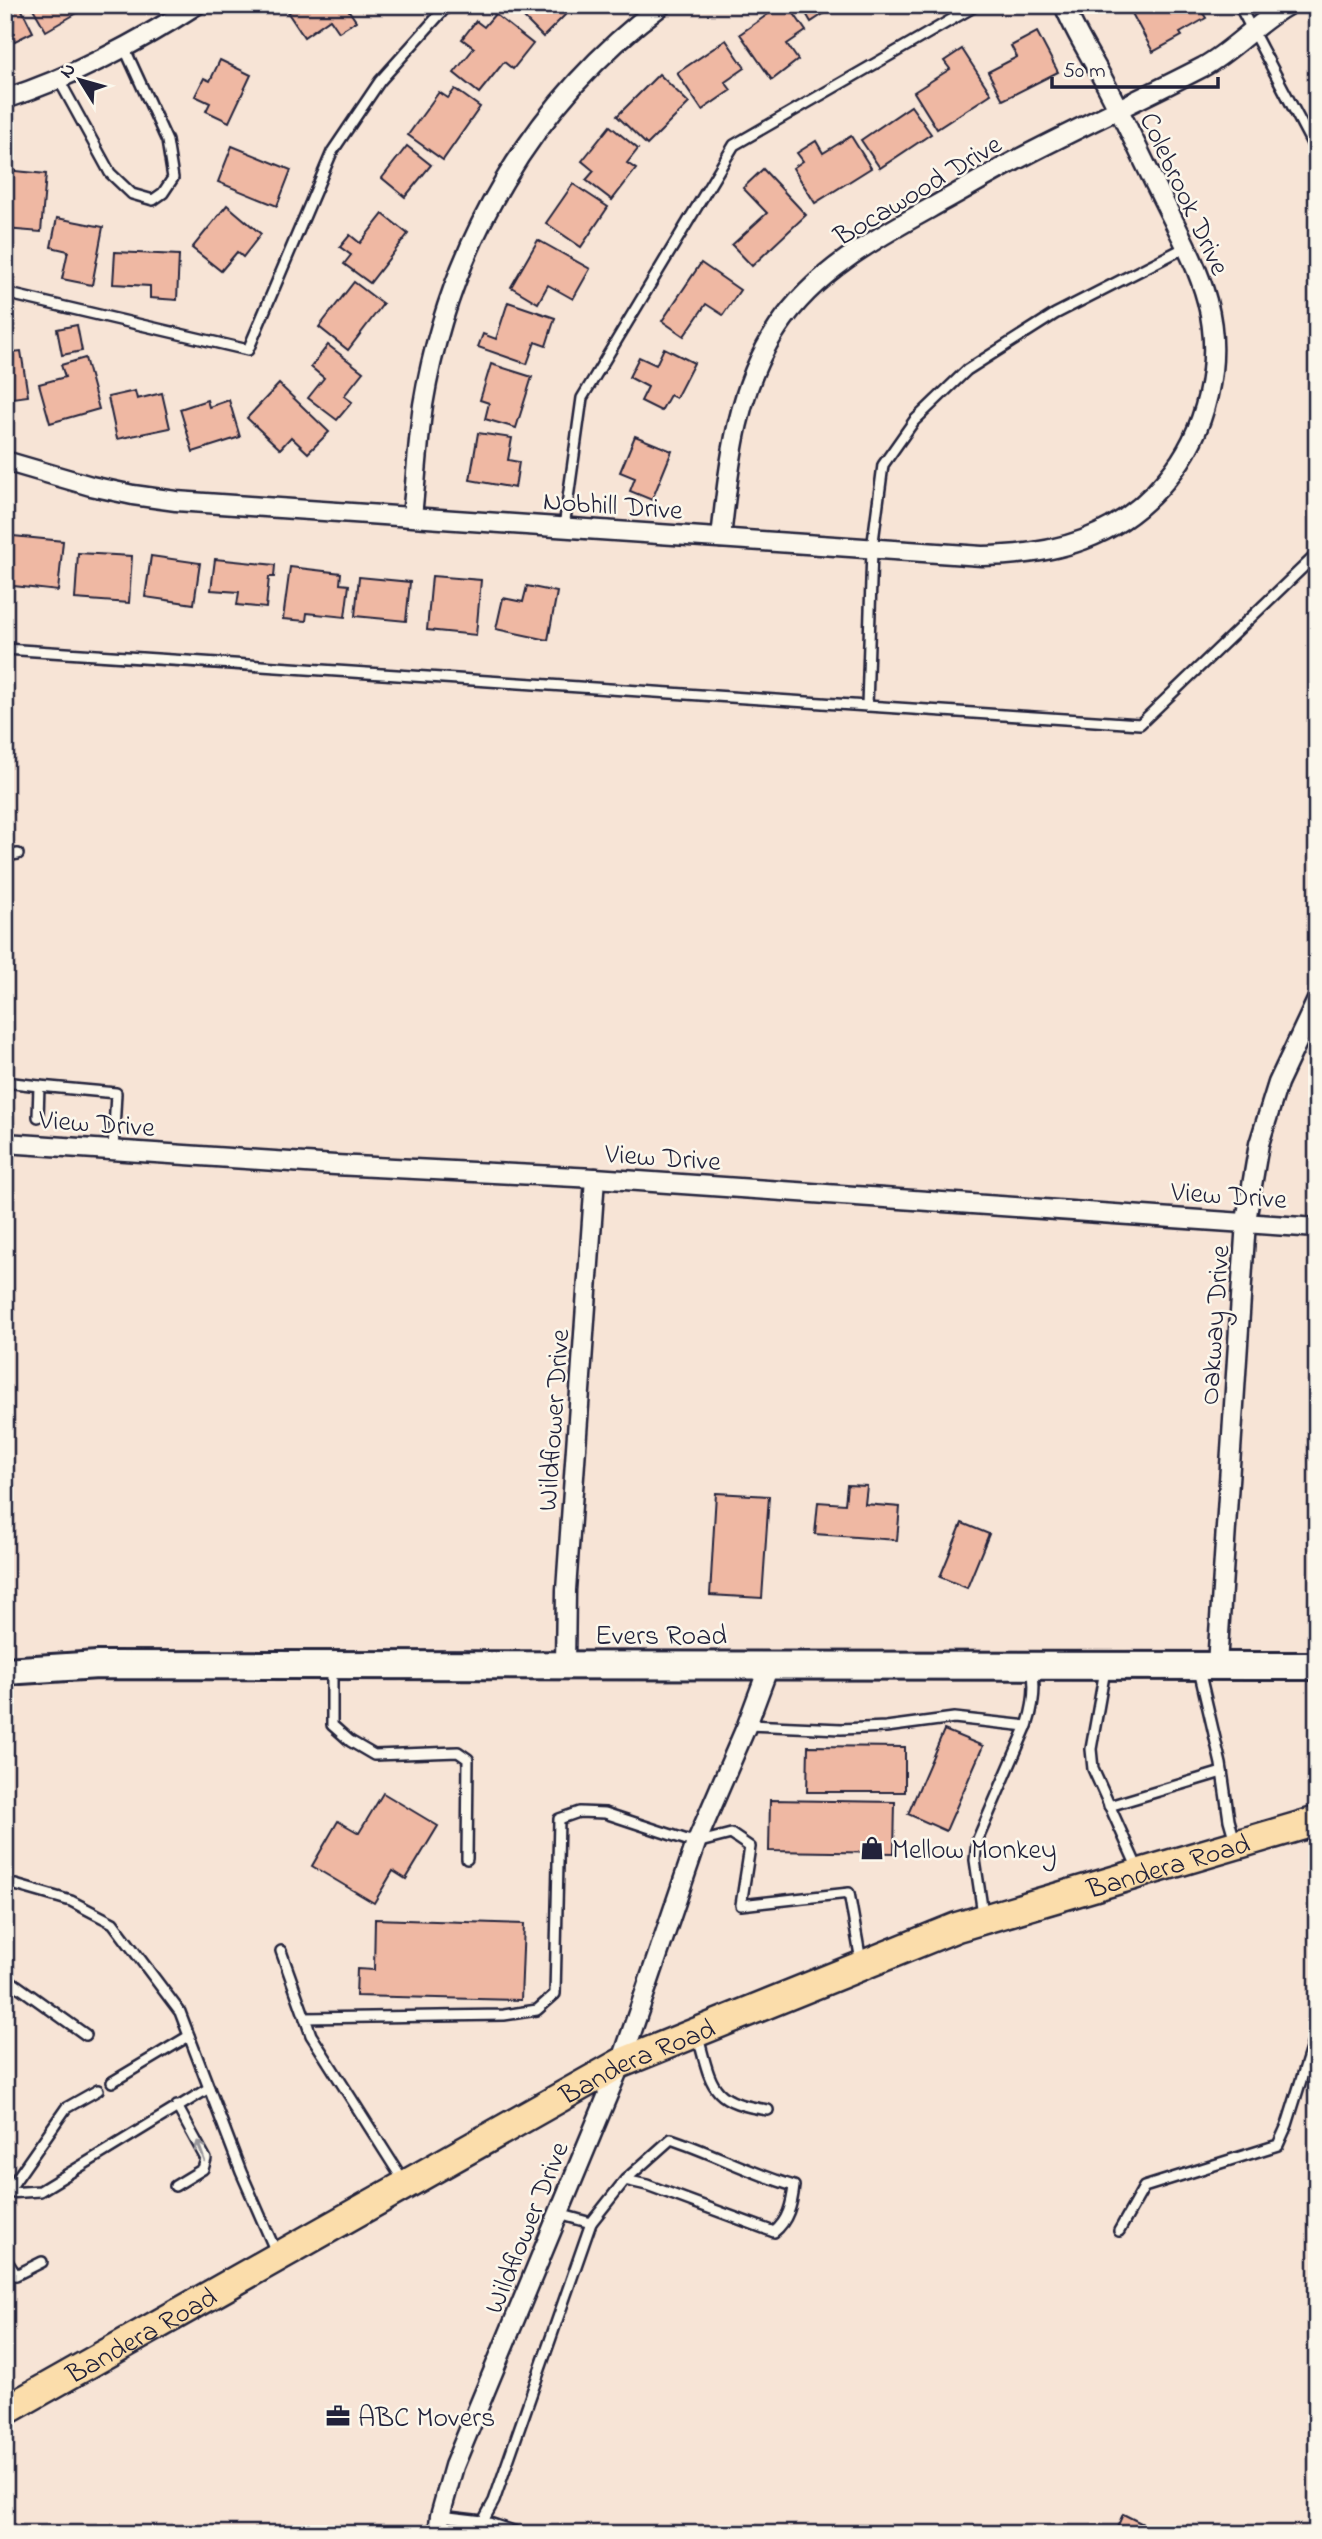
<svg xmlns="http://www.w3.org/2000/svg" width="1322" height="2539" font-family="'Indie Flower',sans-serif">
<rect width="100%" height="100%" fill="#f7e4d6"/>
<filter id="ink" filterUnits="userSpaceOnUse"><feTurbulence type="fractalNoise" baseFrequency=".0143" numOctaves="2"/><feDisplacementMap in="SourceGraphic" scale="14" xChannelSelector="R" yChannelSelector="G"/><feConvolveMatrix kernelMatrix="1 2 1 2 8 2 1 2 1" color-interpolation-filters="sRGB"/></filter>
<g filter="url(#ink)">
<g fill="#efb8a3" stroke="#22223b" stroke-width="2">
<path d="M31 5H91L46 31Z"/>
<path d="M300 5H345L356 21 339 32 330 19 304 37 288 13Z"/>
<path d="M529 5H575L543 37 520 14Z"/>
<path d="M781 5H788L806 31 787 44 798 60 772 80 740 34Z"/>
<path d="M801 5H837L811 22Z"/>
<path d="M1198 5 1206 18 1180 33 1182 36 1153 52 1128 6Z"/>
<path d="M20 6 33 32 5 46V14Z"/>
<path d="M495 14 533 44 513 69 504 62 479 93 454 73 474 48 462 39 476 21 484 27Z"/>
<path d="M1037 32 1058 72 1003 100 988 72 1017 57 1011 46Z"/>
<path d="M726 40 745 68 725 82 731 90 702 110 677 73Z"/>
<path d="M962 49 991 94 937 129 914 92 950 69 944 61Z"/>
<path d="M220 60 251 75 229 122 206 111 210 103 195 96 204 78 210 81Z"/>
<path d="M659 74 689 103 647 145 617 116Z"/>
<path d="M455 89 480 107 443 160 408 135 439 92 448 98Z"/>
<path d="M911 106 931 134 880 168 861 140Z"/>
<path d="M610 126 638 149 627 163 636 169 612 200 586 180 594 171 582 161Z"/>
<path d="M851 136 871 168 815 203 793 168 803 161 797 153 816 141 823 153Z"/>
<path d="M232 146 291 170 277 206 218 182Z"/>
<path d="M407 146 431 165 405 197 382 178Z"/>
<path d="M763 169 806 215 752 266 732 245 767 213 743 188Z"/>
<path d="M5 170 46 174 41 232 5 229Z"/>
<path d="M573 184 608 207 581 247 546 223Z"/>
<path d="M227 205 261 234 243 257 237 252 221 271 192 248Z"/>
<path d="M383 214 408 234 370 283 344 264 351 255 340 247 350 235 360 243Z"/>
<path d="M57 218 103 227 92 285 62 279 68 251 51 247Z"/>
<path d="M538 240 590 269 573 299 548 285 538 303 511 287Z"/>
<path d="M115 252 179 255 177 300 150 298V286L113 284Z"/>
<path d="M701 263 740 290 723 315 706 304 684 336 662 321Z"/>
<path d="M354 282 383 304 348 350 319 327Z"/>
<path d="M508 302 555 318 546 346 535 342 527 364 478 347 483 334 496 339Z"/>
<path d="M77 325 82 351 62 355 57 329Z"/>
<path d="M328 345 363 372 344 396 352 402 337 420 308 398 324 378 311 367Z"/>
<path d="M664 348 694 363 676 398 670 395 661 411 641 401 648 387 629 377 639 357 656 365Z"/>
<path d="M21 351 28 396 5 399V353Z"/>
<path d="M85 358 99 409 50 423 39 384 65 377 61 365Z"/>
<path d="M491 364 532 377 516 428 485 419 489 403 480 400Z"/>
<path d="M279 384 329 432 308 453 291 437 280 449 247 418Z"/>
<path d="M135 391 137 399 162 393 170 428 117 439 108 397Z"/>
<path d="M207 400 209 407 229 400 240 437 193 452 180 409Z"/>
<path d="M478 433 512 438 508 460 519 462 515 488 470 480Z"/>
<path d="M635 436 672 451 652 500 630 491 635 478 620 472Z"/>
<path d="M13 536 63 541 58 591 5 585V556L11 557Z"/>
<path d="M78 553 132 556 129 603 75 599Z"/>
<path d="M151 556 200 563 194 604 145 597Z"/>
<path d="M215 559 275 565 274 577H269L266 608 237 605 239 592 211 590Z"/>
<path d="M290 567 341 573 340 584 349 585 345 617 307 613 306 621 283 619Z"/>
<path d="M432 576 481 580 476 635 427 630Z"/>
<path d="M359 577 410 582 406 621 355 616Z"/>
<path d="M527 586 557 592 548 640 496 629 503 598 523 602Z"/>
<path d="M847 1485 867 1486 865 1504 900 1507 897 1540 815 1534 818 1502 845 1504Z"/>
<path d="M716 1493 769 1496 762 1598 710 1595Z"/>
<path d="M962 1523 989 1534 967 1588 940 1577Z"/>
<path d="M944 1730 983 1746 946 1831 908 1814Z"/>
<path d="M808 1746 905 1747V1792H807Z"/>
<path d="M383 1793 438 1826 406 1879 393 1871 374 1903 312 1866 338 1821 359 1833Z"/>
<path d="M770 1800 895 1802 894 1853 769 1851Z"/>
<path d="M375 1919 524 1924 521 2000 356 1996 357 1969 374 1970Z"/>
<path d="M1123 2514 1163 2534H1114Z"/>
</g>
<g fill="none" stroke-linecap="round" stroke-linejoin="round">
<g stroke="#22223b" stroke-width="14">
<g id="lane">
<path d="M1239 5 1317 153"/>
<path d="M58 78 110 173 132 194 153 200 163 193 173 178 167 141 124 47"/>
<path d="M5 293 248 350 332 152 380 81 448 5"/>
<path d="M564 527 582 398 734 145 977 5"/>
<path d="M5 649 1140 724 1317 554"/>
<path d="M867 706 872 549 883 465 914 421 967 370 1055 314 1186 247"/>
<path d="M5 856 18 854"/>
<path d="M5 1082 39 1086"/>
<path d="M38 1117 39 1086 116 1093 113 1150"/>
<path d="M332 1667V1725L350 1741 374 1755 458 1752 468 1759 467 1859"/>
<path d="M1105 1670 1091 1749 1093 1769 1138 1869"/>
<path d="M1199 1670 1221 1764 1229 1820 1235 1841"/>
<path d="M747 1725 841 1729 886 1727 954 1718 1027 1726"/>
<path d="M1109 1806 1222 1772"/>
<path d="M5 1882 71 1901 113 1923 180 2012 241 2172 276 2252"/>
<path d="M983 1914 975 1860 977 1841 1028 1723C1034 1704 1036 1687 1032 1667"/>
<path d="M281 1951 305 2018"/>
<path d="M5 1977 86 2035"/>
<path d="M698 2037C712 2088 711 2102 768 2110"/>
<path d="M112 2082 189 2036"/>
<path d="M403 2180 311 2035 305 2018 504 2015 537 2010 555 1994 559 1819 579 1812 605 1813 696 1843 731 1834 750 1847 741 1905 849 1893 861 1961"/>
<path d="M175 2186 203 2169 206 2159 177 2106"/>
<path d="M7 2193 40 2191 209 2088"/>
<path d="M6 2194 66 2108 98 2090"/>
<path d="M559 2214 591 2223 625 2180 647 2185 774 2232C788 2221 792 2204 794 2186 752 2174 713 2153 671 2139L625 2180"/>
<path d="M1119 2231 1144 2187 1278 2145 1287 2125 1317 2029"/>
<path d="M5 2258 16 2275 42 2262"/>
<path d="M440 2516 483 2521 494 2501 591 2223"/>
<path d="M483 2521 522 2534"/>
</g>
</g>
<g stroke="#22223b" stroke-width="23">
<g id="street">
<path d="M5 99C70 78 139 42 196 5"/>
<path d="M5 461 91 486 133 495 176 501 982 556C1055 555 1118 539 1166 480 1207 432 1223 362 1207 301 1197 263 1177 229 1160 194 1142 158 1125 121 1106 85 1092 58 1075 33 1064 5"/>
<path d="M412 516C416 479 418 442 423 405 449 246 533 101 662 5"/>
<path d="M721 538C729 465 736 389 778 327 818 267 884 234 945 200 972 185 1000 168 1028 154 1086 124 1145 97 1203 67 1234 50 1257 22 1288 5"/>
<path d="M5 1143 335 1165 595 1178 1317 1228"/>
<path d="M1217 1665 1246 1221 1259 1144 1278 1083 1317 1000"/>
<path d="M565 1666 566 1590 595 1178"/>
<path d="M438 2534 440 2516 454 2466 621 2063 696 1843 747 1725 769 1666"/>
</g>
</g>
<g stroke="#22223b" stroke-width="32">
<path id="secondary" d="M5 1671 98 1665 1317 1666"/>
</g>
<g stroke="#22223b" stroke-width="33">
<g id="primary">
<path id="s1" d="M5 2411 621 2063 957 1927 1317 1821"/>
</g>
</g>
<use href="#lane" stroke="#fbf7ec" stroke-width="9"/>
<use href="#street" stroke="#fbf7ec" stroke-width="18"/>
<use href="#secondary" stroke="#fbf7ec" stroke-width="26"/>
<use href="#primary" stroke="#fbddab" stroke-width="28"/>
</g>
<defs><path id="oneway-shaft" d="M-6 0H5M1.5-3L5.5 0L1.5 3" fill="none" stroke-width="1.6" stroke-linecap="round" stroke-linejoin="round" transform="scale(1.75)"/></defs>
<use stroke="#99979c" href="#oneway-shaft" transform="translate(201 2151) rotate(-110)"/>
</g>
<defs>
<g id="shop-bare" transform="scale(1.89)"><path d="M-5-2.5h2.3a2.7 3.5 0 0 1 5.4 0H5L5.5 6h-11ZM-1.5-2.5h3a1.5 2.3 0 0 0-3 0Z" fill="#22223b" stroke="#fbf7ec" stroke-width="2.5" paint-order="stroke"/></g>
<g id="office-bare" transform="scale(1.89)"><path d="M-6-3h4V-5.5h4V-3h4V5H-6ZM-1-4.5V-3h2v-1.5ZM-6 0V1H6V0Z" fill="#22223b" stroke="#fbf7ec" stroke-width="2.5" paint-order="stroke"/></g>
</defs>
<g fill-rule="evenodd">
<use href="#shop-bare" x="872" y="1848"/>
<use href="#office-bare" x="338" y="2416"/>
</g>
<g text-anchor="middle" stroke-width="5" stroke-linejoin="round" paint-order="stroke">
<g font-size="28" fill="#22223b" stroke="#fbf7ec">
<text transform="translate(917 189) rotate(-31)" y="10">Bocawood Drive</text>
<text transform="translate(1186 193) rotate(65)" y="10">Colebrook Drive</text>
<text transform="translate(613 504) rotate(4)" y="10">Nobhill Drive</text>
<text transform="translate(97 1122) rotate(4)" y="10">View Drive</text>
<text transform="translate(663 1156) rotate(4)" y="10">View Drive</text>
<text transform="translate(1229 1194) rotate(4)" y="10">View Drive</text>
<text transform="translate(1213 1325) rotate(-86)" y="10">Oakway Drive</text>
<text transform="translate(552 1420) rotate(-86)" y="10">Wildflower Drive</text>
<text x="661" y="1644">Evers Road</text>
<text dy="10" stroke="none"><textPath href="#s1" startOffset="1290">Bandera Road</textPath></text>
<text dy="10" stroke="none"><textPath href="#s1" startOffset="723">Bandera Road</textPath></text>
<text transform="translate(525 2227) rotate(-68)" y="10">Wildflower Drive</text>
<text dy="10" stroke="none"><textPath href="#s1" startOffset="156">Bandera Road</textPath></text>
</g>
<g font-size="28" fill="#22223b" stroke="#fbf7ec" text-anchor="start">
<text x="892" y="1858">Mellow Monkey</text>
<text x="358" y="2426">ABC Movers</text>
</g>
</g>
<rect width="1322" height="2539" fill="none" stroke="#fbf7ec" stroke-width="28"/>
<rect x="14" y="14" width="1294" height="2511" fill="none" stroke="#22223b" stroke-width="2.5" filter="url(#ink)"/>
<g transform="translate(80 80) rotate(307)" stroke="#fbf7ec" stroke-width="5" paint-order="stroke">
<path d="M0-5L12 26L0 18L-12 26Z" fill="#22223b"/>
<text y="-10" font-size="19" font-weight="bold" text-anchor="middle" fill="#22223b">N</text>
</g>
<path d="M1052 77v10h166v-10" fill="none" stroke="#22223b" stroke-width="3.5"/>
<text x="1063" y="77" font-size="21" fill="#22223b" stroke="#fbf7ec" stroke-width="5" paint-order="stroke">50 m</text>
</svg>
